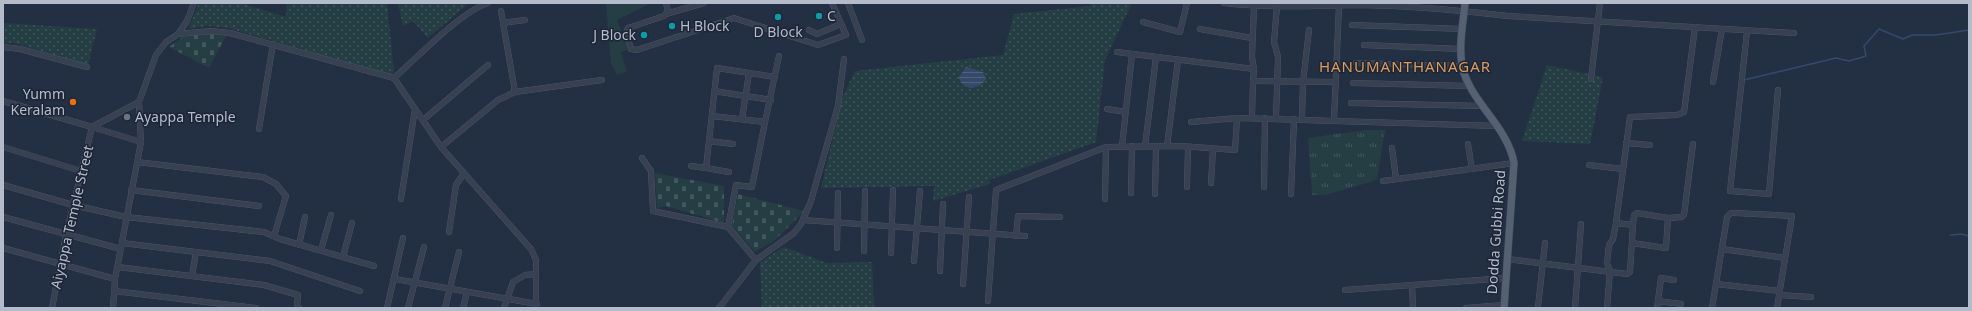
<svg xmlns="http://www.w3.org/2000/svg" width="1972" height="311" font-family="'Noto Sans',sans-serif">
<defs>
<pattern id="grass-dots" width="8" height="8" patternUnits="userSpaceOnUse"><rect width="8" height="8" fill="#253e43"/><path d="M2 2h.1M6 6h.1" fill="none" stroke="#42585d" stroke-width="1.8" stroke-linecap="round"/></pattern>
<pattern id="cemetery-stones" width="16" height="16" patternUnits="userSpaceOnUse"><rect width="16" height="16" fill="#253e43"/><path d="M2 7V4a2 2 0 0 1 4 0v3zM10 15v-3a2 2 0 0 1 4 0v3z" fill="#42585d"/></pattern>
<pattern id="park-tufts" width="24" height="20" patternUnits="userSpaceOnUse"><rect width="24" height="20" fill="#253e43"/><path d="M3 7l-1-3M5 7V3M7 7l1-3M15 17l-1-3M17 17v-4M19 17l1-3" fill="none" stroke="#42585d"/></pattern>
<pattern id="water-rules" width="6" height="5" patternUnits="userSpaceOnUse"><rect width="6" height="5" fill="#35496a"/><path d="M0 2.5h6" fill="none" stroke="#50617e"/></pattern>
</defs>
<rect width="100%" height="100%" fill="#232f42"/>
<g fill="url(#grass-dots)">
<path d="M199 3H241L286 17 287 3H387L394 72 390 75 228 28 208 26 188 29Z"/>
<path d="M398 3H469L428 38 413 21 403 26Z"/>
<path d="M1091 3H1132L1105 60 1096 142 989 180 990 184 933 201 934 186 821 188 843 96 855 71 1003 55 1014 14 1090 6Z"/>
<path d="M3 23 97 29 88 65 14 43H3Z"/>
<path d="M1547 65 1603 77 1590 144 1522 141Z"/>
<path d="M784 247 827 263 872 262 874 307 762 308 760 262Z"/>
</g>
<g fill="url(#cemetery-stones)">
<path d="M209 33 226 36 209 68 169 47 184 36Z"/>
<path d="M655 173 724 186V223L666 206 657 208Z"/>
<path d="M738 194 804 211 775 240 755 252 732 226Z"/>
</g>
<path fill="url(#park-tufts)" d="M1365 130H1385L1377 180 1325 195H1312L1308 138Z"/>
<path fill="#253e43" d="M651 3 617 20 628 50 621 52 627 72 617 75 611 63 606 4Z"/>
<path fill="url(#water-rules)" d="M966 67 983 72 986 79C980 90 961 91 959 77Z"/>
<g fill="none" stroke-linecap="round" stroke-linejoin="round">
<g stroke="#35496a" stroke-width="1.5">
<path d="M1744 80 1836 58 1849 61 1866 56 1864 46 1879 29 1903 39 1912 35H1936L1969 30"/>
<path d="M1950 235 1962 234 1969 236"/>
</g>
<g stroke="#555f6f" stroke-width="6">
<g id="minor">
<path d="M666 3 668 11 664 16 628 28 626 33 631 49 637 50 734 18 818 45 846 35 832 3"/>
<path d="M848 3 862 40"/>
<path d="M1224 3C1266 8 1310 6 1352 5 1404 5 1457 10 1508 16L1794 33"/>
<path d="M1254 6 1252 57 1254 69 1253 81 1335 82"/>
<path d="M501 11 515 92"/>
<path d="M666 14 704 3"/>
<path d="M1143 22 1180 32 1187 3"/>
<path d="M503 23 525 20"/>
<path d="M1352 25 1463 29"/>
<path d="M1200 29 1252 38"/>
<path d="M809 30 817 34 841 24"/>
<path d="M1747 31 1730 191 1769 194 1778 90"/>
<path d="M178 34 211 31 230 33 394 78 441 147 531 249 536 260V308"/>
<path d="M1364 45 1462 49"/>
<path d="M3 47 20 49 87 67"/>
<path d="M1117 52 1254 69"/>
<path d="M1356 63 1463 66"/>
<path d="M394 78C418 57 459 13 488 3"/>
<path d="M1591 79 1600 3"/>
<path d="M1713 82 1722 29"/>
<path d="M1353 83 1470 86"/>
<path d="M714 91 771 100"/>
<path d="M3 101 92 127 139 102 156 55 166 42 178 34 187 21 194 3"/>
<path d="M1351 103 1484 106"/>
<path d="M1107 109 1126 112"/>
<path d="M712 116 765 122 779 56"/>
<path d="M1252 118 1253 81"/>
<path d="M1276 118 1278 57 1274 42 1277 6"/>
<path d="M742 119 749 73"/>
<path d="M1302 119 1303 82 1309 30"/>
<path d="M423 120 488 65"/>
<path d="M1334 120 1339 6"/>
<path d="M1191 122 1237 118"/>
<path d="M259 129 273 44"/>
<path d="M709 141 733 144"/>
<path d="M1626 143 1650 145"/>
<path d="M1468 144 1472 169"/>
<path d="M1122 146 1132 54"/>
<path d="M1145 146 1156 57"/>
<path d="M1167 146 1178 60"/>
<path d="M3 147 81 171"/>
<path d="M441 147 498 100 515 92 602 80"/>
<path d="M1106 147 1181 146 1235 150 1237 118 1497 126"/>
<path d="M1392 148 1396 179"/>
<path d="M642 158 651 171 653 211 728 227 756 260"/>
<path d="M137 162 263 177 276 184 286 196 274 236"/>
<path d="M1589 165 1623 169"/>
<path d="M691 166 706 168 717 68 775 77"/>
<path d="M706 168 729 172"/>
<path d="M1383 181 1514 163"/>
<path d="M1211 183 1213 149"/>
<path d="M3 185 73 205 126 217 264 232 280 239 374 266"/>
<path d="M1187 187 1188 147"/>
<path d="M1264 187 1265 118"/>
<path d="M131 190 259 206"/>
<path d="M1131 193 1132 146"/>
<path d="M1155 194 1156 146"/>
<path d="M1291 194 1294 119"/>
<path d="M401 199 415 109"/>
<path d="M3 217 121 249"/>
<path d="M803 220 1025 236"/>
<path d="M1616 223 1633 225 1634 215 1637 213 1668 218 1682 217 1684 215 1693 144"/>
<path d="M728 227 736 185 752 187 765 122"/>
<path d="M449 232 456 185 464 173"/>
<path d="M1016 236 1018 216 1060 217"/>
<path d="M122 243 270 261 360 291"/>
<path d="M1632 243 1666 248 1668 218"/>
<path d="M299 245 305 217"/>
<path d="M3 248 115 279"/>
<path d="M837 248 838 193"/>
<path d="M1722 249 1785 258"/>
<path d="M321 250 331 215"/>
<path d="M864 251 865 191"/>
<path d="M891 253 893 190"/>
<path d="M343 257 352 223"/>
<path d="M1507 259 1627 274 1630 272 1633 225"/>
<path d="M914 261 920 191"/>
<path d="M118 267 264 285 298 295 297 306 299 308"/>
<path d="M940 271 943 204"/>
<path d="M192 276 196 252"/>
<path d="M395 279 537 304"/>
<path d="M963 284 969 197"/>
<path d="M1716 284 1780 291"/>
<path d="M1412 285 1413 308"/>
<path d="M1345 290 1506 278"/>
<path d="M114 291 256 308"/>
<path d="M1779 295 1811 297"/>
<path d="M988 301 996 190 1106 147 1105 199"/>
<path d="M1658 301 1681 304"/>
<path d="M1538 307 1545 243"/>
<path d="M52 308 66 235 92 127 141 142"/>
<path d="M113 308 115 279 141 142 139 102"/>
<path d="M387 308 403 238"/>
<path d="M408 308 424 247"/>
<path d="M445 308 459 252"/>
<path d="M463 308 467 292"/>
<path d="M504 308 513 282 525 275 536 274"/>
<path d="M719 308 756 260 794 233 801 224 811 201 838 106 844 59"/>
<path d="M1466 308 1504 305"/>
<path d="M1575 308 1581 224"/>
<path d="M1607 308 1610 271 1607 263 1609 245 1613 239 1616 223 1630 117 1677 115 1684 112 1695 27"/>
<path d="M1657 308 1661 278 1674 280"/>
<path d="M1712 308 1727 217 1731 213H1735L1792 216 1777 308"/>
</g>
</g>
<g stroke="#414a5a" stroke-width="8">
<path id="major" d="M1465 3C1463 25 1457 51 1464 73 1475 106 1508 128 1514 163L1504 308"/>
</g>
<use href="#minor" stroke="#374151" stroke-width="5.5"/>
<use href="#major" stroke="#556071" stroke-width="7"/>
</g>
<g fill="#0f9aa8" stroke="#1c2636" stroke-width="1.5">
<circle cx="819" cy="16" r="4"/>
<circle cx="778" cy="17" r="4"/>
<circle cx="672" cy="26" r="4"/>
<circle cx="644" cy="35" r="4"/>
</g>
<circle fill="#e8710a" stroke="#1c2636" stroke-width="1.5" cx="73" cy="102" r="4"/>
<circle fill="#6b7280" stroke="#1c2636" stroke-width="1.5" cx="127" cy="117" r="4"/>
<g text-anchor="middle" stroke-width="3" stroke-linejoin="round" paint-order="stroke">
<g font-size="14" fill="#b4bccc" stroke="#1c2636" text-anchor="start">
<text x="827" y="21">C</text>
<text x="680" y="31">H Block</text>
<text x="778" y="37" text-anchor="middle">D Block</text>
<text x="636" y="40" text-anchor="end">J Block</text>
<text x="65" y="99" text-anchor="end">Yumm<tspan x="65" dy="16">Keralam</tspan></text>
<text x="135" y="122">Ayappa Temple</text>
</g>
<g font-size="14" fill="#b4bccc" stroke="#1c2636">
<text transform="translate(72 217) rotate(-77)" y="5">Aiyappa Temple Street</text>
<text transform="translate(1496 232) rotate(-86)" y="5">Dodda Gubbi Road</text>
</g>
<g font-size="15" letter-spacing="1" fill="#de9b5c" stroke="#1c2636">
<text x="1405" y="72">HANUMANTHANAGAR</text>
</g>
</g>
<rect width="1972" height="311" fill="none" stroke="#b4bccc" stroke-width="8"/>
</svg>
